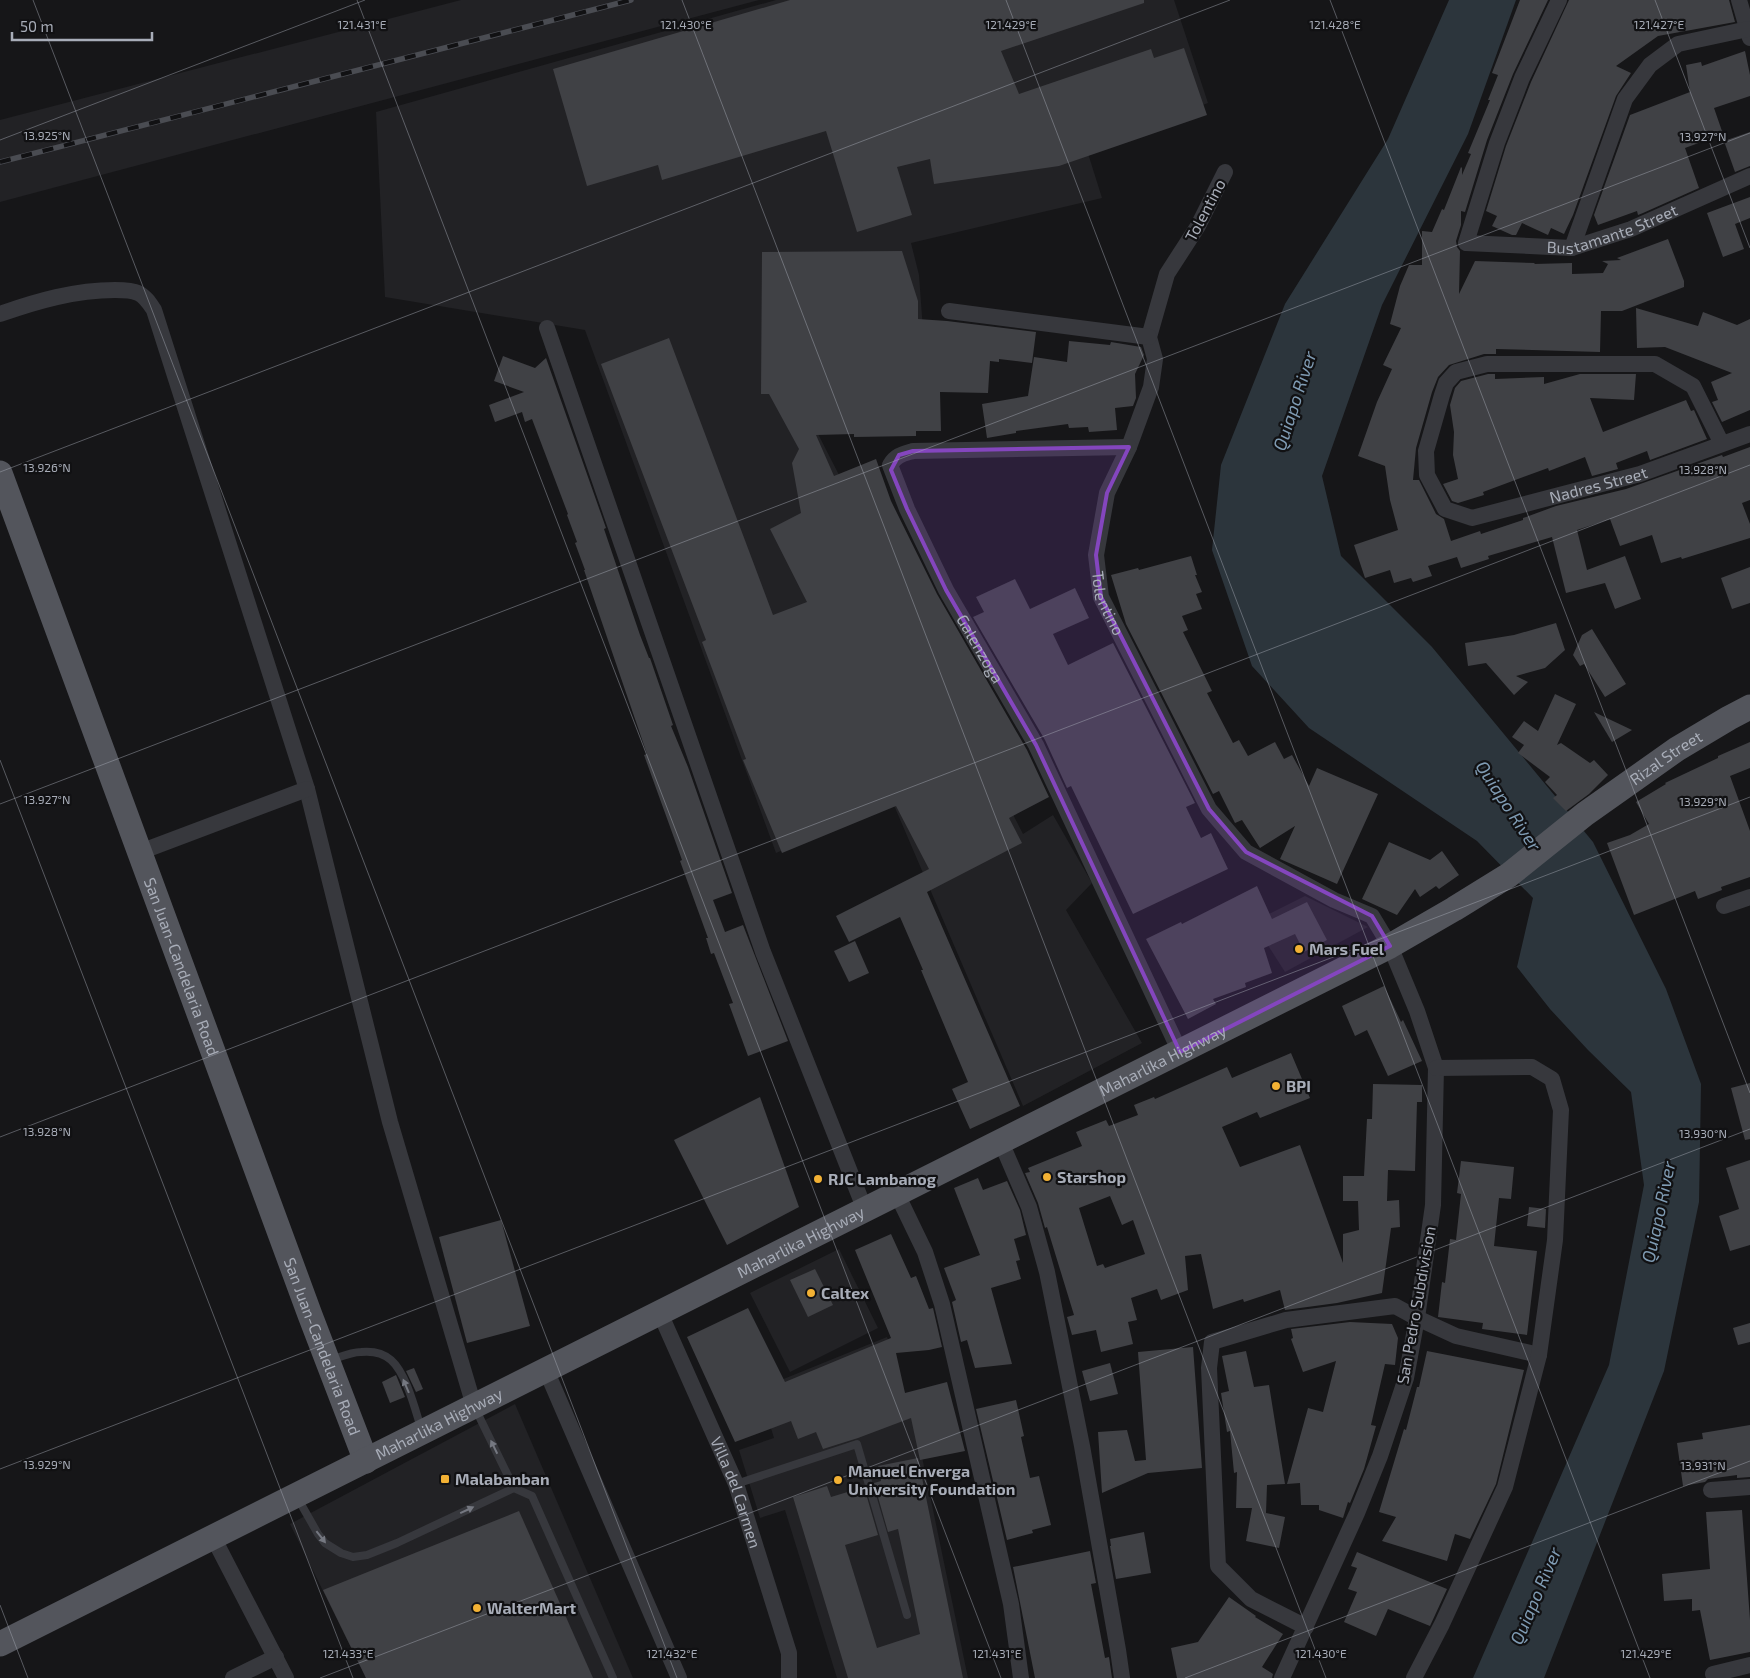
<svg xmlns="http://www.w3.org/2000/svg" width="1750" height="1678" font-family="'Exo 2',sans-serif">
<rect width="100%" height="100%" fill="#161618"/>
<g fill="#222225">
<path d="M461 0H759L0 202V120Z"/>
<path d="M776 0H1174L1208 103 1086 147 1102 198 911 243 919 275 927 385 796 391 1023 834 1053 815 1092 883 1066 910 1142 1043 1023 1106 893 803 776 853 585 330 385 297 376 112Z"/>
<path d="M1305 896 1368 927 1285 972 1253 922Z"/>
<path d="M839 1249 878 1328 790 1372 750 1293Z"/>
<path d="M887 1337 916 1428 968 1678H837L785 1510 760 1518 739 1450 774 1438 759 1389Z"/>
<path d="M515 1404 633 1678H366L290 1524Z"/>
</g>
<path fill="#2c353c" d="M1449 0H1516L1468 134 1382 305 1322 476 1341 556 1432 647 1593 842 1666 989 1701 1084 1699 1202 1664 1371 1544 1678H1473L1609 1365 1644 1185 1631 1092 1588 1050 1550 1009 1517 967 1533 898 1477 841 1309 728 1252 666 1212 550 1221 465 1285 304 1388 139Z"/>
<g fill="#404145" fill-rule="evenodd">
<path d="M790 0H1144V3L1001 51 1019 94 1151 49 1154 58 1184 48 1207 115 1059 166 934 184 930 159 897 167 912 215 857 232 826 131 662 180 658 165 587 186 553 69Z"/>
<path d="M1520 0H1548L1513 74 1487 140 1465 212 1461 211V225L1456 241 1457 247 1460 251 1459 294 1475 261 1535 263 1534 264 1572 263V274L1603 273 1608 264 1602 261 1621 260 1617 258 1668 239 1684 281V287L1622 311H1601L1600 352 1496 349V354H1484L1449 365 1438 377 1432 392 1416 448 1413 480H1419L1436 514 1444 519 1451 541 1480 531 1481 534 1523 520V518L1556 506 1626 489 1722 455 1723 457 1750 447V500L1742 503 1750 524V538L1682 559 1681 557 1661 563 1652 535 1620 546 1610 519 1577 530 1587 570 1625 556 1641 599 1615 609 1605 583 1566 593 1552 537 1488 556 1489 559 1461 568 1457 557 1428 566 1432 576 1413 582 1411 578 1394 583 1390 570 1365 578 1354 545 1398 530 1390 500 1385 466 1358 456 1377 402 1392 369 1383 365 1401 328 1390 324 1400 286 1409 265H1422V231L1432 232 1442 209 1444 210 1461 167 1462 168V175L1471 154 1468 153 1490 100H1488L1498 75 1492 73Z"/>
<path d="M1569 0H1729L1735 22 1658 36 1616 66 1631 73 1616 96 1573 215 1564 234 1551 228 1548 235 1522 223 1516 235H1512L1492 226 1497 216 1486 211 1506 146 1531 82Z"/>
<path d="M1745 51 1750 75V96L1714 108 1723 134 1685 148 1699 188 1643 213 1638 215 1637 211 1598 225 1594 215 1630 115 1690 92 1686 65 1701 62 1702 66Z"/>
<path d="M1750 132V166L1735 172 1724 141Z"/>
<path d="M1750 197V218L1735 224 1744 249 1723 257 1707 213Z"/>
<path d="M902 251 918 301V319L947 321 1036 332 1032 363 999 359V362L990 361 988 393 940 392 941 431H916V436L854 437V434L816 435 834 476 876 459 891 501 937 594 1027 750 1049 797 1009 818 1022 843 927 892 1020 1106 970 1129 952 1089 968 1082 921 970H923L900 917 849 942 836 916 929 869 896 806 782 853 743 760 746 759 702 642 706 640 601 364 669 338 773 615 807 602 770 529 801 513 792 463 799 449 769 394H761L762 252Z"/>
<path d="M1636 308 1698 326 1703 312 1737 325 1750 319V410L1722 422 1712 402 1718 400 1711 382 1732 373 1665 347 1637 348Z"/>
<path d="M1069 341 1110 345 1111 342 1141 347 1144 355 1135 374 1136 398 1133 406 1115 408 1117 430 1089 432 1088 427 1069 428 1068 424 1016 431V433L987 438 982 404 1028 396 1034 357 1067 362Z"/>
<path d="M503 356 535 368 546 358 606 528 604 529 640 635 649 658H650L673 725 671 726 688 767 732 893 713 900 725 932 743 925 788 1041 748 1056 729 1004 733 1003 714 953 711 954 706 938H708L680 861 682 860 677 846 644 755 647 754 584 570H585L575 543 577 542 567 515 568 514 532 419 525 422 522 412 495 422 489 405 524 392 494 381Z"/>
<path d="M1488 374H1495V379L1544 377V384L1580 374H1636L1634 400 1590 398 1603 432 1686 400 1691 411 1694 410 1707 439 1650 460 1647 451 1616 463 1618 469 1592 476 1585 457 1549 471 1548 468 1483 492 1484 495 1458 503 1452 501 1443 484 1458 479 1453 455 1454 432 1450 405 1455 388 1461 381Z"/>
<path d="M1191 556 1197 575H1195L1202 592 1196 594 1202 609 1182 616 1188 630 1183 632 1212 691 1207 693 1233 743 1239 740 1248 756 1275 742 1284 759 1292 755 1309 786 1317 768 1378 794 1337 884 1280 859 1295 826 1260 848 1242 820 1235 823 1219 791 1213 794 1126 624 1111 575 1138 568 1139 570Z"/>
<path d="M1750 567V603L1732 609 1721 578Z"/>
<path d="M1015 579 1030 609 1075 588 1089 618 1053 634 1068 665 1113 643 1195 803 1186 807 1201 838 1211 833 1228 869 1133 914 1071 786 1067 788 1045 740 973 617 984 612 976 597Z"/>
<path d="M1556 623 1565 650 1545 668 1516 676 1528 682 1514 695 1486 663 1468 666 1465 643 1514 635Z"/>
<path d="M1592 629 1626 684 1605 697 1584 664 1580 666 1573 655 1582 635Z"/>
<path d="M1555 694 1576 704 1557 745 1561 743 1590 763 1594 760 1608 775 1589 794 1566 811 1553 798 1557 795 1545 782 1550 777 1518 753 1524 745 1512 737 1524 721 1538 731Z"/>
<path d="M1594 712 1632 730 1612 742Z"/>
<path d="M1750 742V768L1730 776 1750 831V877L1721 887 1722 890 1698 899 1695 891 1634 915 1607 843 1630 835 1649 824 1636 802 1666 784 1665 783 1718 758V756Z"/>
<path d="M1389 842 1430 860 1442 851 1459 875 1439 889 1436 886 1420 897 1415 889 1397 915 1362 899Z"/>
<path d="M1257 886 1272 919 1307 902 1327 940 1304 952 1295 934 1264 948 1272 973 1245 983 1246 987 1213 999 1216 1004 1188 1019 1146 939 1181 922 1182 924Z"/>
<path d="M855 941 869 973 849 982 834 951Z"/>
<path d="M1384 986 1401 1022 1403 1020 1422 1061 1388 1076 1367 1030 1355 1036 1342 1006Z"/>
<path d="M1291 1053 1310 1098 1260 1118 1257 1112 1222 1127 1240 1167 1300 1145 1343 1263V1234L1359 1230 1358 1201H1343V1176H1364L1367 1119H1372L1373 1084 1422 1085V1102H1417L1415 1171 1388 1170 1387 1201 1399 1200 1400 1227 1391 1228 1382 1293 1337 1303 1285 1310 1280 1290 1244 1302 1243 1299 1213 1309 1201 1254 1185 1256 1188 1290 1161 1300 1157 1289 1131 1298 1137 1320 1128 1322 1133 1344 1101 1352 1096 1330 1072 1335 1067 1317 1074 1315 1047 1227 1045 1228 1038 1203 1025 1173 1030 1172 1028 1168 1082 1146 1076 1132 1106 1120 1109 1126 1138 1115 1134 1105 1154 1097 1155 1099 1227 1067 1232 1078ZM1110 1196 1122 1225 1133 1220 1145 1254 1105 1268 1103 1264 1097 1266 1079 1208Z"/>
<path d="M1750 1083V1139L1745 1140 1731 1088Z"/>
<path d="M760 1097 799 1207 727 1245 674 1140Z"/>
<path d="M1750 1160V1245L1730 1251 1719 1216 1739 1209 1726 1168Z"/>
<path d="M1461 1161 1514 1167 1511 1199 1499 1198 1494 1246 1537 1251 1527 1335 1482 1329 1483 1323 1438 1317 1442 1282 1445 1283 1450 1239 1456 1240 1461 1194 1457 1193Z"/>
<path d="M978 1178 983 1190 1007 1181 1020 1210 1026 1235 1014 1239 1020 1260 1016 1261 1021 1279 991 1288 1012 1364 975 1368 967 1340 961 1342 952 1302 956 1300 944 1268 980 1255 954 1188Z"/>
<path d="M1529 1207 1546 1209 1545 1228 1527 1226Z"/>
<path d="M501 1220 530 1326 467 1343 439 1237Z"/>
<path d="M891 1234 911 1278 916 1276 929 1309 933 1308 942 1347 929 1350 896 1353 905 1393 947 1382 965 1451 920 1460 911 1418 858 1438 823 1449 816 1432 798 1439 791 1421 735 1442 687 1337 748 1308 785 1382 891 1338 855 1250Z"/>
<path d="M815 1269 833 1305 808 1317 790 1280Z"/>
<path d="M1350 1322 1392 1324 1398 1338 1395 1365 1385 1364 1371 1425 1376 1426 1364 1469 1350 1503 1348 1502 1343 1518 1319 1510V1505H1301L1300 1483 1287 1484 1308 1408 1323 1412 1336 1361 1303 1372 1291 1339 1293 1338 1291 1329Z"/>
<path d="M1750 1323V1342L1738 1345 1733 1328Z"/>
<path d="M1193 1347 1202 1468 1148 1473 1102 1493 1098 1432 1127 1430 1135 1461 1146 1460 1138 1352Z"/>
<path d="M1246 1351 1254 1387 1269 1385 1285 1484 1267 1485 1266 1513 1285 1517 1279 1548 1246 1541 1252 1508H1236L1237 1472 1234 1473 1230 1431 1227 1432 1221 1393 1229 1391 1222 1356Z"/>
<path d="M1427 1351 1524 1370 1496 1484 1470 1539 1455 1534 1447 1561 1382 1541 1396 1517 1379 1512 1404 1429 1406 1430 1417 1387H1419Z"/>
<path d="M1110 1363 1118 1394 1090 1401 1082 1371Z"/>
<path d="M414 1368 423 1389 416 1392 406 1371Z"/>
<path d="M396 1375 405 1397 390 1403 382 1382Z"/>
<path d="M1016 1400 1024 1436 1021 1437 1030 1478 1039 1476 1051 1525 1032 1530 1033 1533 1007 1540 976 1409Z"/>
<path d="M1750 1425V1477L1737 1478V1475L1708 1479 1705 1482 1683 1486 1677 1443 1703 1439 1702 1433Z"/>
<path d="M918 1458 963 1678H848L793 1497 827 1486 831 1497 864 1487 878 1535 845 1545 877 1648 920 1634 898 1529 888 1532 874 1483 881 1481 878 1466Z"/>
<path d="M1742 1510 1750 1620V1652L1710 1660 1700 1610 1692 1611V1599L1664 1601 1662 1574 1710 1569 1706 1512Z"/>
<path d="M519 1511 593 1678H366L323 1590Z"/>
<path d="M1144 1532 1151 1573 1116 1579 1110 1546H1111L1110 1539Z"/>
<path d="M1090 1551 1096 1583 1091 1584 1105 1658 1109 1657 1112 1678H1035L1013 1567Z"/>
<path d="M1357 1552 1447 1589 1430 1626 1388 1609 1376 1636 1344 1622 1357 1592 1348 1589 1357 1568 1351 1566Z"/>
<path d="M1229 1597 1256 1616 1255 1617 1283 1634 1262 1667 1273 1674 1272 1678H1177L1171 1648 1198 1642Z"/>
</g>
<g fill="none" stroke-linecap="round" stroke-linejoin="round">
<g stroke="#37383d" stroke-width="8">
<path d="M331 1360C340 1357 351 1352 361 1352 371 1351 383 1353 391 1360 406 1373 415 1409 421 1428"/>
<path d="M476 1410 514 1488 532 1496 613 1678"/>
<path d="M736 1484 857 1444 907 1615"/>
<path d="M297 1497 318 1534 325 1543 341 1553 353 1557 367 1555 397 1543 514 1488"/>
</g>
<g stroke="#37383d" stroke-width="16">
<path id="s1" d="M1559 0 1522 78 1497 143 1466 243 1572 248 1631 229 1750 176"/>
<path d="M1739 0 1750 38"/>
<path id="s2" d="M1225 172 1198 226 1167 274 1149 337 1155 359 1151 387 1129 447 1107 493 1096 555 1101 597 1209 809 1246 852 1334 900 1372 916 1390 946 1417 1011 1436 1068 1433 1205 1417 1318 1406 1378 1380 1456 1357 1513 1282 1678"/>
<path d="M1572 248 1625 99 1650 65 1678 44 1748 29"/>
<path d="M949 311 1149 337"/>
<path d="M0 314C37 301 75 290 115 290 121 290 132 290 138 293 145 296 150 304 154 310L307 789 390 1122 474 1406"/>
<path d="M547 328 763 952 865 1210"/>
<path id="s3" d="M1722 444 1693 386 1655 364H1487L1456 372 1446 383 1442 395 1426 451 1427 475 1445 509 1472 518 1640 474 1750 434"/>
<path id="s4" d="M1129 447 913 451C903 454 896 455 890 465L907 509 946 590 1036 745 1180 1052"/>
<path d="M140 852 307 789"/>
<path d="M1724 906 1750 897"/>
<path d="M1001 1142 1029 1207 1047 1272 1082 1446 1118 1650 1122 1678"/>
<path d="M897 1194 925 1252 942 1304 1011 1604 1021 1678"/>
<path id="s5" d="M660 1313 736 1484 789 1653V1678"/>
<path d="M546 1370 679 1678"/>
<path d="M1711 1490 1750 1487"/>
<path d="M213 1537 286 1678"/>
<path d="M1306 1627 1251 1599 1218 1566 1209 1368 1212 1342 1286 1320 1395 1306 1417 1318 1456 1336 1539 1355"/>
<path d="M1713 1674 1750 1665"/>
<path d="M233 1678 276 1657"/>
<path d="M1414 1678 1442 1624 1505 1487 1539 1355 1555 1240 1561 1110 1552 1079 1532 1067 1436 1068"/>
</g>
<g stroke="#53555c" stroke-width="25">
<path id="s6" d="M0 473 310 1315 366 1461"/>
<path id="s7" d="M0 1644 1390 946 1454 909 1509 875 1585 814 1677 749 1729 718 1750 707"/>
</g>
<g stroke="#4a4c52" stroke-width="5.5">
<path id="rail" d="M0 162 631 0"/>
</g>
<use href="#rail" stroke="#111113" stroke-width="4" stroke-dasharray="11" stroke-linecap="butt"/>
</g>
<defs><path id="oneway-solid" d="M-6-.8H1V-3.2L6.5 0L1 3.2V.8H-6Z" transform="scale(1.25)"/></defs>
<g fill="#757881">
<use href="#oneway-solid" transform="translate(406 1386) rotate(-113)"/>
<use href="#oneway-solid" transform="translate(494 1447) rotate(-116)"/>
<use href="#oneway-solid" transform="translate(467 1510) rotate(-25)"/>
<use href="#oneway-solid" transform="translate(321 1537) rotate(52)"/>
</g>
<path fill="#8446be" fill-opacity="0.2" stroke="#8446be" stroke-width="4" stroke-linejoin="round" d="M1129 447 1107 493 1096 555 1101 597 1209 809 1246 852 1372 916 1390 946 1180 1052 1036 745 946 590 907 509 891 470 899 455 913 451Z"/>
<path fill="none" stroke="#a8adb8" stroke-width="1" stroke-opacity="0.45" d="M33 0 677 1678M357 0 1001 1678M682 0 1326 1678M1006 0 1650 1678M1330 0 1750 1093M1655 0 1750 248M0 140 365 0M0 472 1230 0M0 760 353 1678M0 804 1750 133M0 1137 1750 465M0 1469 1750 797M0 1605 28 1678M320 1678 1750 1129M1185 1678 1750 1461"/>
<g fill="#f2b134" stroke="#111113" stroke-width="2">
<circle cx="1299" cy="949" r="5"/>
<circle cx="1276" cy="1086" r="5"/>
<circle cx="1047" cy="1177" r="5"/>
<circle cx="818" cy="1179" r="5"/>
<circle cx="811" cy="1293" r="5"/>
<rect x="440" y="1474" width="10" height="10" rx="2.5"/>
<circle cx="838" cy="1480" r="5"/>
<circle cx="477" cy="1608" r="5"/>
</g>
<g text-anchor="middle" stroke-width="4.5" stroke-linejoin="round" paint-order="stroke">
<g font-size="16" fill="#a8adb8" stroke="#111113">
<text transform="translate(1205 210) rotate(-62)" y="6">Tolentino</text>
<text dy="6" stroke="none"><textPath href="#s1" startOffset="410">Bustamante Street</textPath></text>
<text dy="6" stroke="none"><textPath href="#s3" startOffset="616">Nadres Street</textPath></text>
<text dy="6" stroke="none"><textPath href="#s2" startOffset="462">Tolentino</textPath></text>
<text dy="6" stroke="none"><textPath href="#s4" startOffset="449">Galenzoga</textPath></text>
<text dy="6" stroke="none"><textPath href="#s7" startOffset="1890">Rizal Street</textPath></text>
<text dy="6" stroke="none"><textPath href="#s6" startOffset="526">San Juan-Candelaria Road</textPath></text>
<text dy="6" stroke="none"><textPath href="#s7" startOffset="1301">Maharlika Highway</textPath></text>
<text dy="6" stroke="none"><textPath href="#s7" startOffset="896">Maharlika Highway</textPath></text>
<text transform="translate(1416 1305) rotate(-80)" y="6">San Pedro Subdivision</text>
<text dy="6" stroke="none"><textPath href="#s6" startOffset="931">San Juan-Candelaria Road</textPath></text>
<text dy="6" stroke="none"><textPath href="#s7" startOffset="491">Maharlika Highway</textPath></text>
<text dy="6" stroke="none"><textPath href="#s5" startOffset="195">Villa del Carmen</textPath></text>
</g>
<g font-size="16" font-weight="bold" fill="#a8adb8" stroke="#111113" text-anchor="start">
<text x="1309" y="955">Mars Fuel</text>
<text x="1286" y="1092">BPI</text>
<text x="1057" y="1183">Starshop</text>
<text x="828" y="1185">RJC Lambanog</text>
<text x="821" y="1299">Caltex</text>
<text x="848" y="1477">Manuel Enverga<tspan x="848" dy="18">University Foundation</tspan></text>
<text x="455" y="1485">Malabanban</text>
<text x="487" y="1614">WalterMart</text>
</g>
<g font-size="18" font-style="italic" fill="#7f9bb3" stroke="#111113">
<text transform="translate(1295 401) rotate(-72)" y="6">Quiapo River</text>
<text transform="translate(1508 806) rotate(57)" y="6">Quiapo River</text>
<text transform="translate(1659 1212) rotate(-78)" y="6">Quiapo River</text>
<text transform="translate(1536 1596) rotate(-67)" y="6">Quiapo River</text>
</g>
</g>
<g font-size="12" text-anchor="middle" fill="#a8adb8" stroke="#111113" stroke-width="4.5" stroke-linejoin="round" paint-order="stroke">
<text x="362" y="29">121.431°E</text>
<text x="686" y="29">121.430°E</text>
<text x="1011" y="29">121.429°E</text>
<text x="1335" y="29">121.428°E</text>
<text x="1659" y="29">121.427°E</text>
<text x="47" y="140">13.925°N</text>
<text x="1703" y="141">13.927°N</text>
<text x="47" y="472">13.926°N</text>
<text x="1703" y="474">13.928°N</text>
<text x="47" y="804">13.927°N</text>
<text x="1703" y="806">13.929°N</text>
<text x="47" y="1136">13.928°N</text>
<text x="1703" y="1138">13.930°N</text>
<text x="47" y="1469">13.929°N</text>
<text x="1703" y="1470">13.931°N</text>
<text x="348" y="1658">121.433°E</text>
<text x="672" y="1658">121.432°E</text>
<text x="997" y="1658">121.431°E</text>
<text x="1321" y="1658">121.430°E</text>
<text x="1646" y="1658">121.429°E</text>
</g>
<path d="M12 32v8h140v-8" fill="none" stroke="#a8adb8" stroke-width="2.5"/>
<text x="20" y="32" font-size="15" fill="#a8adb8" stroke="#111113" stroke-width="4" paint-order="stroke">50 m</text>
</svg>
